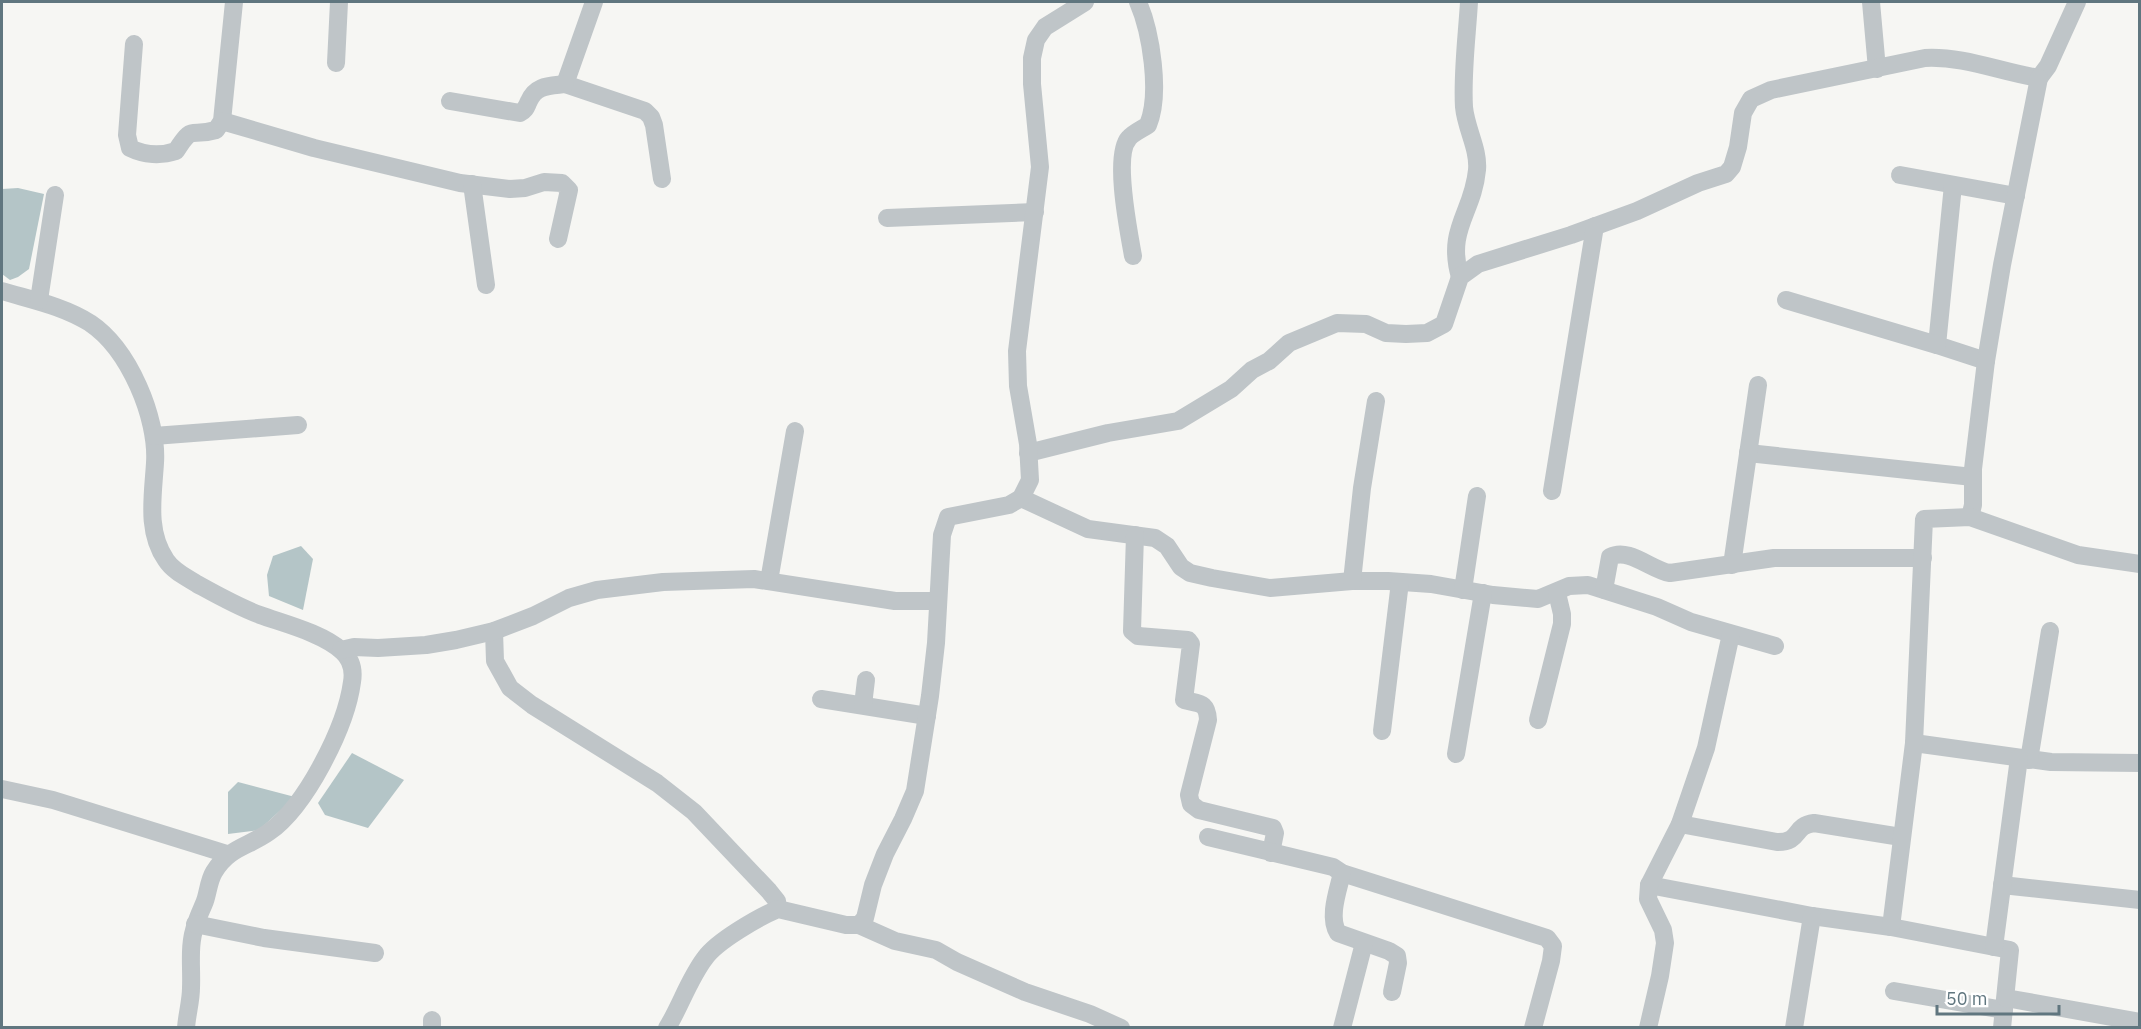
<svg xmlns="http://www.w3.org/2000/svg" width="2141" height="1029" font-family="'IBM Plex Sans',sans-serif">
<rect width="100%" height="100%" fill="#f6f6f3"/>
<g fill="#b4c5c7">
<path d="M18 188 44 194 29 269 18 277 10 280 2 274V189Z"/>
<path d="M301 546 313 559 303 610 269 596 267 575 273 556Z"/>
<path d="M352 753 404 780 368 828 325 815 318 803Z"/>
<path d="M238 782 295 797 259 830 228 834V792Z"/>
</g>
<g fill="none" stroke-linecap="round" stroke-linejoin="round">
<g stroke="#bfc5c8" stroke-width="18">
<path d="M594 2 565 84 645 111 651 117 654 125 662 179"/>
<path d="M1871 2 1877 69"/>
<path d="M134 44 127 135 130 148C144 155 161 156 176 151 194 123 189 138 216 130L222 121 234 2"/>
<path d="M336 63 339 2"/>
<path d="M450 101 520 113C526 110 526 107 529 101 536 85 549 86 565 84"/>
<path d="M222 121 314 148 460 183 510 189 525 188 544 182 562 183 569 190 558 239"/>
<path d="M1900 175 2016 196"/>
<path d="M472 184 486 285"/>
<path d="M1953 185 1937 345 1986 361"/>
<path d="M887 218 1035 212"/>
<path d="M1133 256C1129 233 1113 155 1129 138 1133 133 1142 129 1148 125 1161 94 1151 32 1138 2"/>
<path d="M1460 277C1446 229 1473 213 1477 170 1479 149 1466 129 1464 107 1462 73 1467 36 1469 2"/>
<path d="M2 291C32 300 63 306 90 323 129 349 158 418 155 463 153 496 146 531 166 560 173 571 186 577 197 584 217 595 238 607 260 615 285 624 322 633 342 651 351 659 354 670 352 682 346 727 306 806 269 832 248 847 229 847 214 872 209 880 208 892 205 901 202 909 198 916 196 924 188 945 192 967 191 988 191 1001 187 1014 186 1028"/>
<path d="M39 300 55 195"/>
<path d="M1786 300 1937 345"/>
<path d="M154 436 298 425"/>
<path d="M1028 453 1108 433 1178 421 1231 389 1252 370 1269 361 1289 343 1337 323 1366 324 1386 333 1406 334 1427 333 1444 324 1460 277 1478 264 1571 235 1637 211 1698 183 1726 174 1732 167 1738 147 1743 113 1751 99 1771 90 1925 58C1965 56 2000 72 2039 78L2048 66 2077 2"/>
<path d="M1748 453 1973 477"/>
<path d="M1552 491 1595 226"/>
<path d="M1021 498 1088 529 1155 538 1167 546 1181 567 1190 573 1212 578 1270 588 1352 581H1388L1431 584 1493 595 1538 599 1569 586 1588 585 1657 607 1691 622 1775 646"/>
<path d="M1970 517 1973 505V469L1986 361 2002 265 2039 78"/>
<path d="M1135 535 1132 631 1138 636 1188 640 1191 644 1184 700C1200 704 1207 702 1208 720L1189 795 1191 804 1199 810 1273 828 1275 833 1271 853"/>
<path d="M1732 565 1758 385"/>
<path d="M769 581 795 431"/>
<path d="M1352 581 1362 488 1376 401"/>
<path d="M1463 590 1477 496"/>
<path d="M1604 590 1610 557C1629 547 1651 570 1670 573L1774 558H1923"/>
<path d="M494 631 495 661 510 688 532 705 657 783 694 812 769 891 777 901 778 909"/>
<path d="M341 650 354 647 378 648 426 645 456 640 494 631 533 616 569 598 597 590 663 582 754 579 895 601H938"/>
<path d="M821 699 927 716"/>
<path d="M863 705 866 680"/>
<path d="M1538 720 1562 624V614L1557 593"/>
<path d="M1382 731 1400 582"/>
<path d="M1914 743 2051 762 2140 763"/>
<path d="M1456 754 1483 593"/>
<path d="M2029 760 2050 631"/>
<path d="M2 789 53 800 227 854"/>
<path d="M1680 824 1777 842C1802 842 1792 826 1814 823L1901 837"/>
<path d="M1208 837 1333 867 1342 873 1547 938 1553 946 1551 961 1533 1028"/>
<path d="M1342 873C1338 891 1328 917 1338 933L1389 951 1397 956 1398 963 1392 992"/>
<path d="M1649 885 1812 916 1891 927 2010 950 2002 1028"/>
<path d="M2002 885 2140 900"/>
<path d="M195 924 264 938 375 953"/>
<path d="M859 925 895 941 936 950 957 962 1025 992 1090 1014 1121 1028"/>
<path d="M1891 927 1914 743 1924 519 1970 517 2078 555 2140 564"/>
<path d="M1994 947 2019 758"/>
<path d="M1894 991 2004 1010"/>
<path d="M2006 998 2140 1022"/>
<path d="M432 1020V1028"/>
<path d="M667 1028C681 1005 689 979 705 958 717 941 759 917 778 909L846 925H859L865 918 873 885 885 854 903 819 915 791 930 696 936 643 942 535 948 517 1009 505 1021 498 1030 480 1028 444 1018 386 1017 351 1040 167 1032 84V58L1036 40 1045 27 1085 2"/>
<path d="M1342 1028 1364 943"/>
<path d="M1648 1028 1660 976 1665 943 1663 930 1648 899 1649 885 1680 824 1706 748 1731 634"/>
<path d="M1794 1028 1812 916"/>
</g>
</g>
<rect width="2141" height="1029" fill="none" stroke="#60767f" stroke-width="6"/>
<path d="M1937 1005v9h122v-9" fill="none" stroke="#60767f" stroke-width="3"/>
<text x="1946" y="1005" font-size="18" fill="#60767f" stroke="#ffffff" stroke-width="4.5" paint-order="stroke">50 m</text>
</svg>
